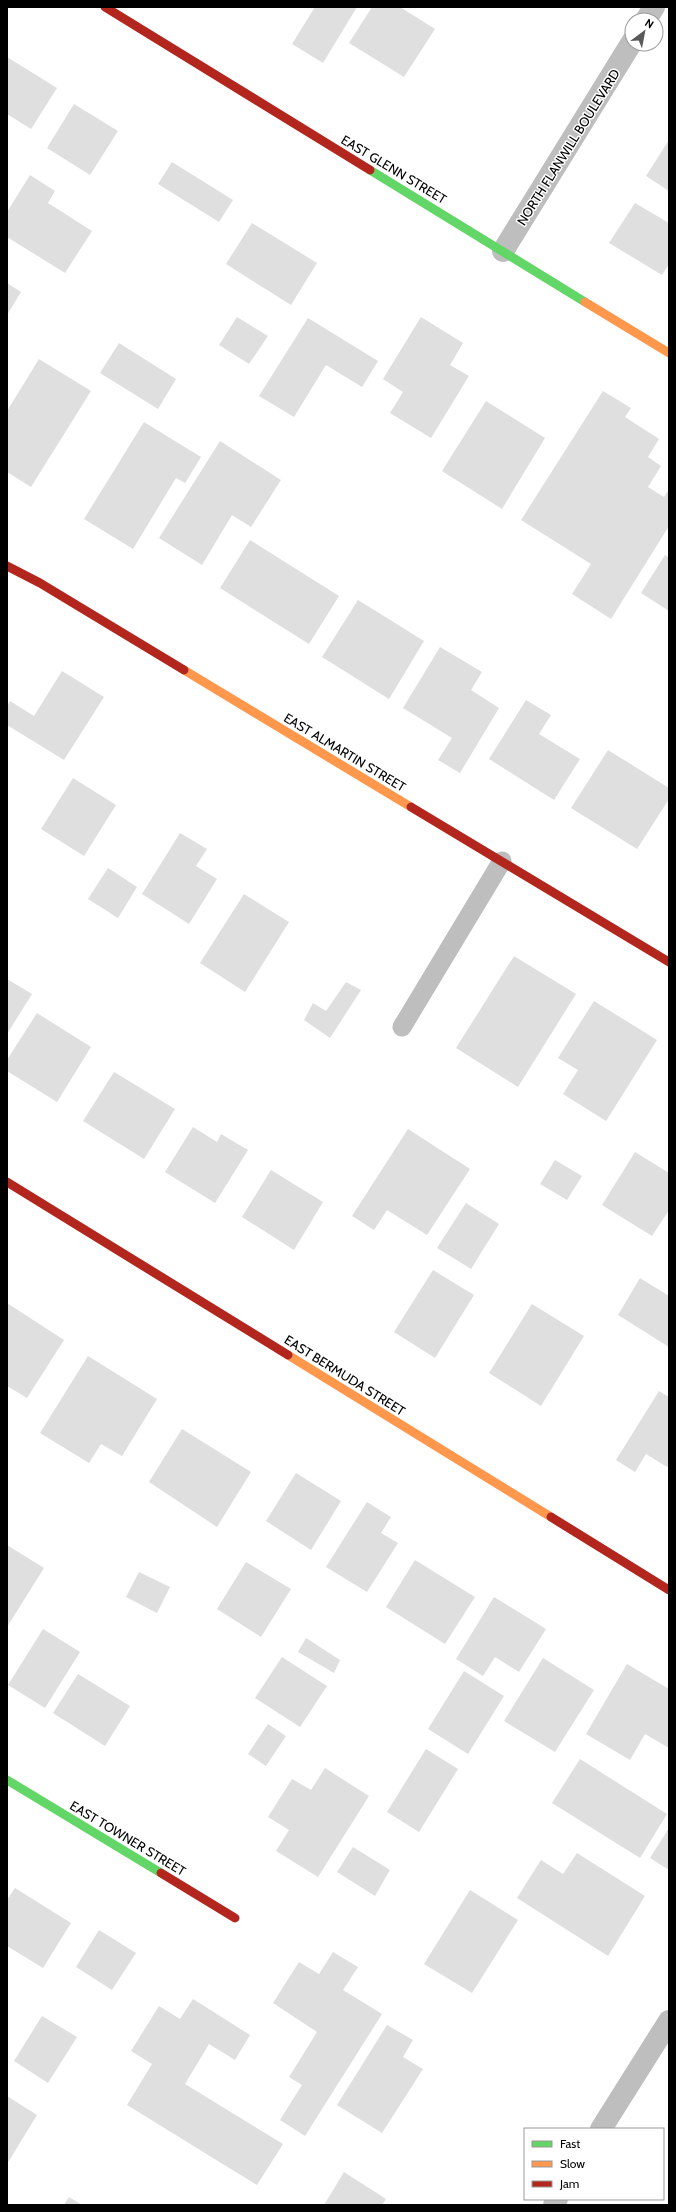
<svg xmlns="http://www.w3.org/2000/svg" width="676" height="2212" font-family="Cabin,sans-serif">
<rect width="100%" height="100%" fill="#fff"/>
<g fill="#dfdfdf">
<path d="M315 7H357L323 63 292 44Z"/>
<path d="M372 7H400L435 29 404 77 349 43Z"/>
<path d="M7 57 57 88 31 129 7 114Z"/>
<path d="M74 104 118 131 90 175 47 148Z"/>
<path d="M669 140V191L646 176Z"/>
<path d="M172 162 233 200 219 222 158 184Z"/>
<path d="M30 175 55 191 48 203 92 231 65 273 7 237V212Z"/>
<path d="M635 203 669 223V264L662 275 609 243Z"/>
<path d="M252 223 317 263 291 305 226 264Z"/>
<path d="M7 283 21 292 7 315Z"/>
<path d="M237 317 268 336 249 364 219 345Z"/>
<path d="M421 317 463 343 450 365 469 376 431 438 390 413 403 392 383 379Z"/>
<path d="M308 318 378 361 362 387 326 365 294 417 259 396Z"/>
<path d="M119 343 176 379 158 409 100 373Z"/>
<path d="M39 359 91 391 31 487 7 472V411Z"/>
<path d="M603 391 631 408 625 417 659 439 648 457 661 466 648 487 664 497 669 489V526L611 619 572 594 591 564 521 520Z"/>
<path d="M486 401 545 438 502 509 442 471Z"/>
<path d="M144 422 201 457 185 483 176 478 133 549 84 519Z"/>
<path d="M220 441 281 480 251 527 232 515 202 565 159 538Z"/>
<path d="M250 540 339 596 309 644 220 588Z"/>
<path d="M665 555 669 558V611L641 593Z"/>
<path d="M358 600 424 641 389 699 322 657Z"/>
<path d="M440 647 482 672 471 690 499 708 460 773 438 760 452 738 403 708Z"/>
<path d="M62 671 104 697 64 760 7 725V706L10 701 34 716Z"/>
<path d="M526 700 551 715 539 734 580 759 554 800 489 759Z"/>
<path d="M608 750 669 788V799L637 849 571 808Z"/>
<path d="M73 778 116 805 84 856 41 829Z"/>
<path d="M180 833 207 849 196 866 217 879 189 924 142 894Z"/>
<path d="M108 868 137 887 118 918 88 899Z"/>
<path d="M244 894 289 922 245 992 200 963Z"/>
<path d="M514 956 576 994 518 1087 456 1048Z"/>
<path d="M7 979 32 994 7 1034Z"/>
<path d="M346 982 361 990 330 1038 304 1020 313 1003 326 1011Z"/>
<path d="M594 1001 657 1040 606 1121 563 1094 578 1070 558 1058Z"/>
<path d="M37 1013 91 1047 57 1102 7 1071V1060Z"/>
<path d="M114 1072 175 1109 144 1159 83 1121Z"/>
<path d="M193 1127 217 1142 221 1134 248 1150 215 1203 165 1172Z"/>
<path d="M408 1129 470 1169 427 1235 387 1210 374 1230 352 1216Z"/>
<path d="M635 1152 669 1173V1210L652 1236 602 1205Z"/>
<path d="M555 1160 582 1176 567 1200 540 1184Z"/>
<path d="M271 1170 323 1202 294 1250 242 1217Z"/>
<path d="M466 1203 499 1224 471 1269 437 1248Z"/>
<path d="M433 1270 474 1295 435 1358 394 1332Z"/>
<path d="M640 1278 669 1296V1347L618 1315Z"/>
<path d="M7 1303 64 1340 27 1398 7 1386Z"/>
<path d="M532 1304 584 1336 541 1406 489 1373Z"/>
<path d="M88 1356 157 1399 122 1456 101 1444 89 1463 40 1433Z"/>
<path d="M659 1391 669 1397V1464L667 1467 646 1454 635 1472 616 1460Z"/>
<path d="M182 1429 251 1472 217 1527 149 1482Z"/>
<path d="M296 1473 341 1501 311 1550 266 1521Z"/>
<path d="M367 1502 391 1517 381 1533 398 1543 367 1592 326 1567Z"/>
<path d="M7 1545 44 1568 7 1627Z"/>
<path d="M415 1560 475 1597 445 1644 386 1607Z"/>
<path d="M246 1562 291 1589 261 1637 217 1609Z"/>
<path d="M139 1572 170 1587 157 1613 126 1597Z"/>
<path d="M494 1597 546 1629 519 1672 495 1657 483 1676 456 1659Z"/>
<path d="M43 1629 80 1652 45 1708 8 1685Z"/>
<path d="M306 1638 340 1660 334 1673 298 1652Z"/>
<path d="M282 1657 327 1686 300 1727 255 1698Z"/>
<path d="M543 1658 594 1690 555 1752 504 1721Z"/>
<path d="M627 1664 669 1689V1748L645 1734 630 1760 586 1734Z"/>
<path d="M464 1671 504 1696 468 1754 428 1729Z"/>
<path d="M78 1674 130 1706 105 1746 53 1713Z"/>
<path d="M268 1724 286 1736 266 1766 248 1754Z"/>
<path d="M426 1749 458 1769 419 1832 387 1812Z"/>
<path d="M580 1759 667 1814 640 1858 552 1803Z"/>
<path d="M325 1768 369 1796 318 1877 276 1851 289 1830 268 1817 292 1779 311 1790Z"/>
<path d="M669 1828V1870L650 1858Z"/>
<path d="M353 1847 390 1870 375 1896 337 1872Z"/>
<path d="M577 1853 645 1896 608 1956 517 1898 541 1860 563 1874Z"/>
<path d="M15 1888 71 1923 43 1968 7 1946V1900Z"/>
<path d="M470 1890 518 1920 472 1993 424 1964Z"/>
<path d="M99 1930 136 1953 112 1990 76 1967Z"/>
<path d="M333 1952 358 1967 343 1990 382 2014 305 2136 280 2120 302 2085 289 2077 317 2032 273 2003 299 1962 319 1974Z"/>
<path d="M193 1999 250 2035 235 2060 209 2044 185 2084 283 2144 257 2185 127 2105 152 2064 131 2051 159 2006 180 2019Z"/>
<path d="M42 2016 77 2037 48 2083 14 2061Z"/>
<path d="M387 2025 413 2040 403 2057 423 2069 382 2133 337 2105Z"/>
<path d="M7 2096 37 2115 7 2164Z"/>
<path d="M344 2172 386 2199 382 2205H324Z"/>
<path d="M69 2197 82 2205H64Z"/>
</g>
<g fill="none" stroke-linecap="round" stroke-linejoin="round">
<path stroke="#bebebe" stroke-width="19" d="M402 1027 502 861"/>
<g stroke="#bebebe" stroke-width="22">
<path d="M646 20 654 7"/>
<path d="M503 251 632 42"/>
<path d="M601 2129 669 2021"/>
<path d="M554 2205 557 2199"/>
</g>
<g stroke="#63d668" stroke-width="9">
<path d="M370 170 585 302"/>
<path d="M7 1780 161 1873"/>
</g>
<g stroke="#ff974d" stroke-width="9">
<path d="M585 302 669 353"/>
<path d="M184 670 411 807"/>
<path d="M288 1355 551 1517"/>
</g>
<g stroke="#b3261e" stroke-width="9">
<path d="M105 7 370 170"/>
<path d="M7 566 40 583 184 670"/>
<path d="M411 807 669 962"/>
<path d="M7 1182 288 1355"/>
<path d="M551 1517 669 1590"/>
<path d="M161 1873 235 1918"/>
</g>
</g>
<g text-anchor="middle" stroke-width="3" stroke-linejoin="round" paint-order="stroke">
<g font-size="13" fill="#000" stroke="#fff">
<text transform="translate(568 147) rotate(-58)" y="5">NORTH FLANWILL BOULEVARD</text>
<text transform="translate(394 169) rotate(31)" y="5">EAST GLENN STREET</text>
<text transform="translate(345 752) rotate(31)" y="5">EAST ALMARTIN STREET</text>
<text transform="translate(345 1375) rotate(32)" y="5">EAST BERMUDA STREET</text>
<text transform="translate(128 1838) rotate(31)" y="5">EAST TOWNER STREET</text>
</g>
</g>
<rect width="676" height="2212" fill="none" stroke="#000000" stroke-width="16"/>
<rect x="524" y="2128" width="140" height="72" fill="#ffffff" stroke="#999999"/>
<rect x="532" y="2141" width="20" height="6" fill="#63d668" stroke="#999999"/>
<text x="560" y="2148" font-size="12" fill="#000000">Fast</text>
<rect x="532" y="2161" width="20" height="6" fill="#ff974d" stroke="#999999"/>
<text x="560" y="2168" font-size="12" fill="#000000">Slow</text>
<rect x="532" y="2181" width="20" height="6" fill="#b3261e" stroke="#999999"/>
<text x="560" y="2188" font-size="12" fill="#000000">Jam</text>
<g transform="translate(644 32) rotate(32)"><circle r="19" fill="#ffffff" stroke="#999999"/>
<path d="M0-3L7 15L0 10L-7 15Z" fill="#595959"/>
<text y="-6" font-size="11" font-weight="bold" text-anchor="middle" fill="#000000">N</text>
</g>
</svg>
